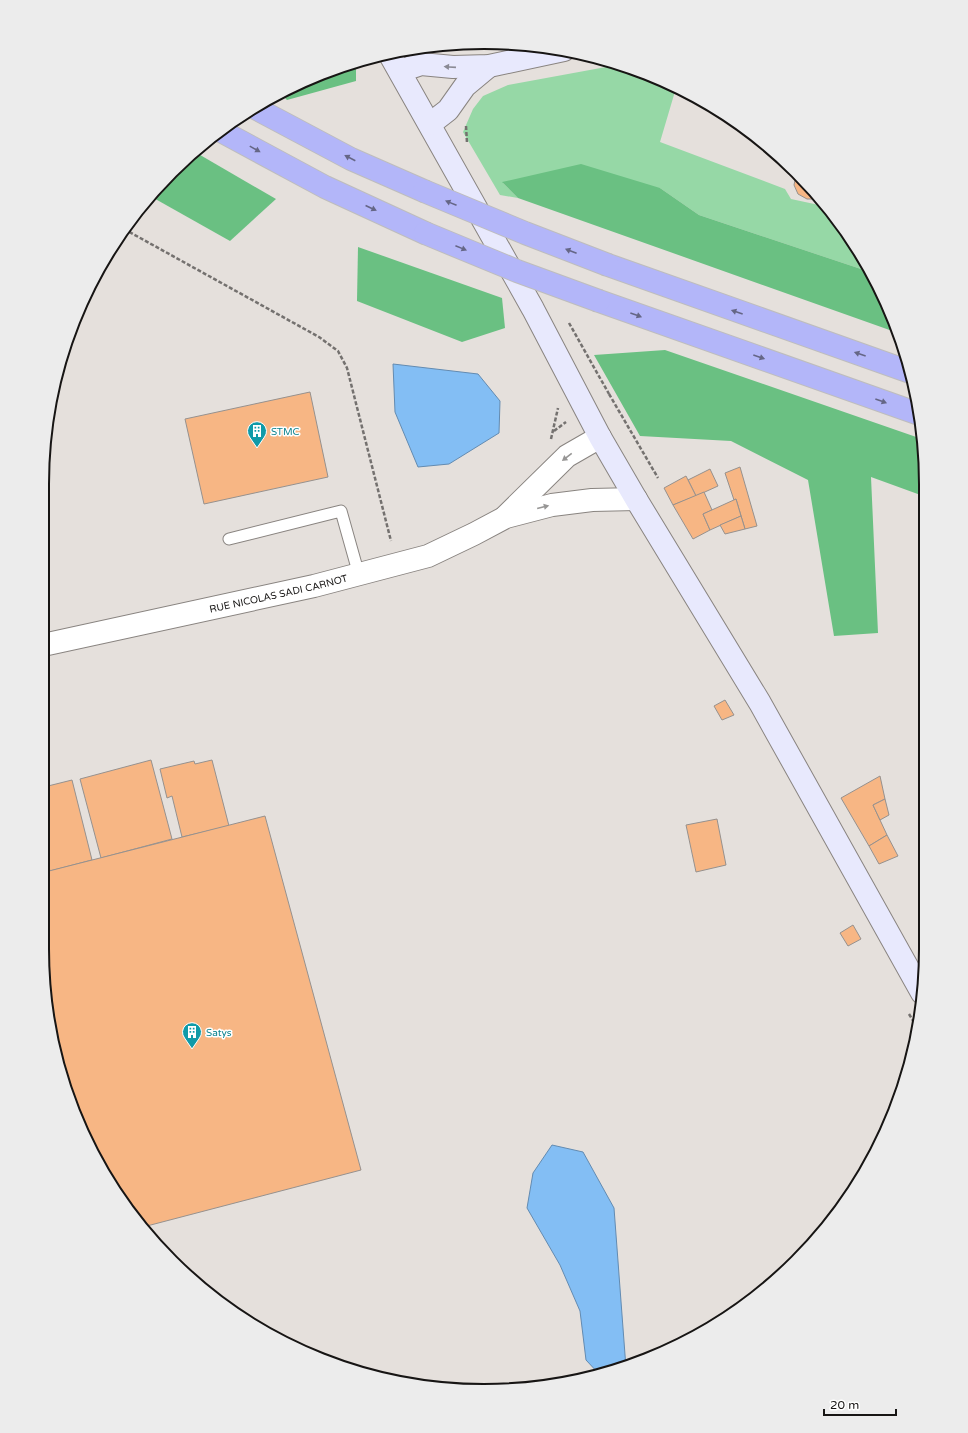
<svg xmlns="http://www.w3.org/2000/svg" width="968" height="1433" font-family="'Varela Round',sans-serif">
<rect width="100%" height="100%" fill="#e5e0dc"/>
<path fill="#96d8a6" d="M617 65 653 76 676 88 660 142 785 189 791 199 819 205 821 201 851 238 870 272 699 215 660 188 503 183 518 198 500 195 463 132 473 109 483 96 508 85Z"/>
<g fill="#6ac082">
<path d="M356 63V81L287 100 281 94 315 76Z"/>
<path d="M195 152 276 199 230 241 150 196 171 172Z"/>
<path d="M581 164 660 188 699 215 870 272 892 315 898 333 518 198 502 182Z"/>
<path d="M358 247 502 298 505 328 462 342 357 301Z"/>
<path d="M665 350 922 439 926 497 871 477 878 633 834 636 808 480 731 441 640 436 594 355Z"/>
</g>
<g fill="#83bef4" stroke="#638bb1">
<path d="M393 364 478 374 500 401 499 433 449 464 418 467 395 412Z"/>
<path d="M552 1145 583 1152 614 1208 626 1368 600 1375 586 1360 580 1311 560 1265 527 1208 533 1173Z"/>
</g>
<g fill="#f7b684" stroke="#96918e">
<path d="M798 173 817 197 812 199H807L798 194 794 185 795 180Z"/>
<path d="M310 392 328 477 204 504 185 419Z"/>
<path d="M740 467 757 526 745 529 736 499 734 500 725 473Z"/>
<path d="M710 469 718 486 696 496 688 480Z"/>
<path d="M686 476 696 496 673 505 664 488Z"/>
<path d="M704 492 712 510 703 514 710 530 693 539 673 505Z"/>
<path d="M736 499 741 516 710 530 703 514Z"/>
<path d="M741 516 745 529 725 534 720 525Z"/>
<path d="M725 700 734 715 722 720 714 706Z"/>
<path d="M151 760 172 839 101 858 80 779Z"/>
<path d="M212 760 229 826 182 837 172 796 167 798 160 769 194 761 195 764Z"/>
<path d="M880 776 885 799 873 805 887 835 869 846 841 798Z"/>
<path d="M72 780 92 860 50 871 45 851 44 787Z"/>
<path d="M885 799 889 815 880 820 873 805Z"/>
<path d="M265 816 361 1170 143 1227 117 1195 65 1091 46 1007 45 872Z"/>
<path d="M717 819 726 865 696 872 686 825Z"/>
<path d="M887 835 898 856 879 864 869 846Z"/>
<path d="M853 925 861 939 848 946 840 933Z"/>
</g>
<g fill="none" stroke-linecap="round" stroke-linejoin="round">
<g stroke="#898480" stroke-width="13">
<path id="lane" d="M229 539 341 511 359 575"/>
</g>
<g stroke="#898480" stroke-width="24">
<g id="street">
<path d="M506 516 567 456 600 437"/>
<path id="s1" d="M43 645 314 586 428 556 474 534 506 517 552 505 592 500 636 499"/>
</g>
</g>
<g stroke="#898480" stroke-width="24">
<g id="secondary">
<path d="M389 53 533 309 600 437 636 499 760 703 922 993"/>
<path d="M400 71 421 64 453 67 489 66 564 50"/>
<path d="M430 124 448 110 465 86 489 66"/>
</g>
</g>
<g stroke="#bebdbd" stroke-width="24">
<g id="highway">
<path d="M255 108 351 159 424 191"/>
<path d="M221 131 325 187 425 233"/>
<path d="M608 265 910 372"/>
<path d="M599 301 919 414"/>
</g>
</g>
<g stroke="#74716f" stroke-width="2.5" stroke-dasharray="4 2" stroke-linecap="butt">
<path d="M466 126 467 143"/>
<path d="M124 229 319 337 338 351 347 368 391 541"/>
<path d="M569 323 609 394"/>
<path d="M609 394 658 478"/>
<path d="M554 431 566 422"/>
<path d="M551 439 558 408"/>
<path d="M909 1014 918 1029"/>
</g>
<use href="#lane" stroke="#fff" stroke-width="11"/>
<use href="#street" stroke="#fff" stroke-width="22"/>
<use href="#secondary" stroke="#e8e9fd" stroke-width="22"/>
<use href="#highway" stroke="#b3b6f9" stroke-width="22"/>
<g stroke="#bebdbd" stroke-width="24" stroke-linecap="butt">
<g id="highway-bridge">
<path d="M424 191 525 233 608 265"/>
<path d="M425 233 517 271 599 301"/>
</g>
</g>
<use href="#highway-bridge" stroke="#b3b6f9" stroke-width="22"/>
</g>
<defs><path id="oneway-solid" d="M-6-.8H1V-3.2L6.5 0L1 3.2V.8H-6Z"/></defs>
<use fill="#8a8a94" href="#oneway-solid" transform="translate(450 67) rotate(-176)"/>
<g fill="#656686">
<use href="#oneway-solid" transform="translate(255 149) rotate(29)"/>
<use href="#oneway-solid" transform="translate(350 158) rotate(-153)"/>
<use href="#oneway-solid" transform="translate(451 203) rotate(-158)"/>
<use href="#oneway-solid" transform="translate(371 208) rotate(25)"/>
<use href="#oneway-solid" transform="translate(461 248) rotate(22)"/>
<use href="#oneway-solid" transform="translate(571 251) rotate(-159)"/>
<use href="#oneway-solid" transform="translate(737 312) rotate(-161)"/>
<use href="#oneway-solid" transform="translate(636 315) rotate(20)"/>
<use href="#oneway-solid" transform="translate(860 354) rotate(-161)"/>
<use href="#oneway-solid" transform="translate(759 357) rotate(19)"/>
<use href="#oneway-solid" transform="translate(881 401) rotate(20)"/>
</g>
<g fill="#979695">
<use href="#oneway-solid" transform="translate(567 457) rotate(142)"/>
<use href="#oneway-solid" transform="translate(543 507) rotate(-14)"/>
</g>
<defs>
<g id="building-pin" transform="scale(1)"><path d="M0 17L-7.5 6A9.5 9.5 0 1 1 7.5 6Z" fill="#0f9aa8" stroke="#fff"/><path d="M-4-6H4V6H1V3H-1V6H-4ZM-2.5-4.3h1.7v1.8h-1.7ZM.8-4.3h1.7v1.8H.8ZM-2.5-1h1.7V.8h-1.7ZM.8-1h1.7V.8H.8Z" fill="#fff"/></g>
</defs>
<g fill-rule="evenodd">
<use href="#building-pin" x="257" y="431"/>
<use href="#building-pin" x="192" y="1032"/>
</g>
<g text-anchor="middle" stroke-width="3" stroke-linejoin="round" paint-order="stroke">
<g font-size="10" fill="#0d838f" stroke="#fff" text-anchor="start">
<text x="271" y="435">STMC</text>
<text x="206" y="1036">Satys</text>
</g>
<g font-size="10" fill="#171514" stroke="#fff">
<text dy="4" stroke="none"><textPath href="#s1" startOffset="241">RUE NICOLAS SADI CARNOT</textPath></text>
</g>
</g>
<path d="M0 0H968V1433H0ZM484 49H484A435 435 0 0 1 919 484V949A435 435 0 0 1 484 1384H484A435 435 0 0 1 49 949V484A435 435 0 0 1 484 49Z" fill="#ececec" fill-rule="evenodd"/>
<path fill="none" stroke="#171514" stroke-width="2" d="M484 49H484A435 435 0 0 1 919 484V949A435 435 0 0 1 484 1384H484A435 435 0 0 1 49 949V484A435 435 0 0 1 484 49Z"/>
<path d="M824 1409v6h72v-6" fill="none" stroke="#171514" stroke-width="2"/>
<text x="830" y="1409" font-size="12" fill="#171514" stroke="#ffffff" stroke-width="3" paint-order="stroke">20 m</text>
</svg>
